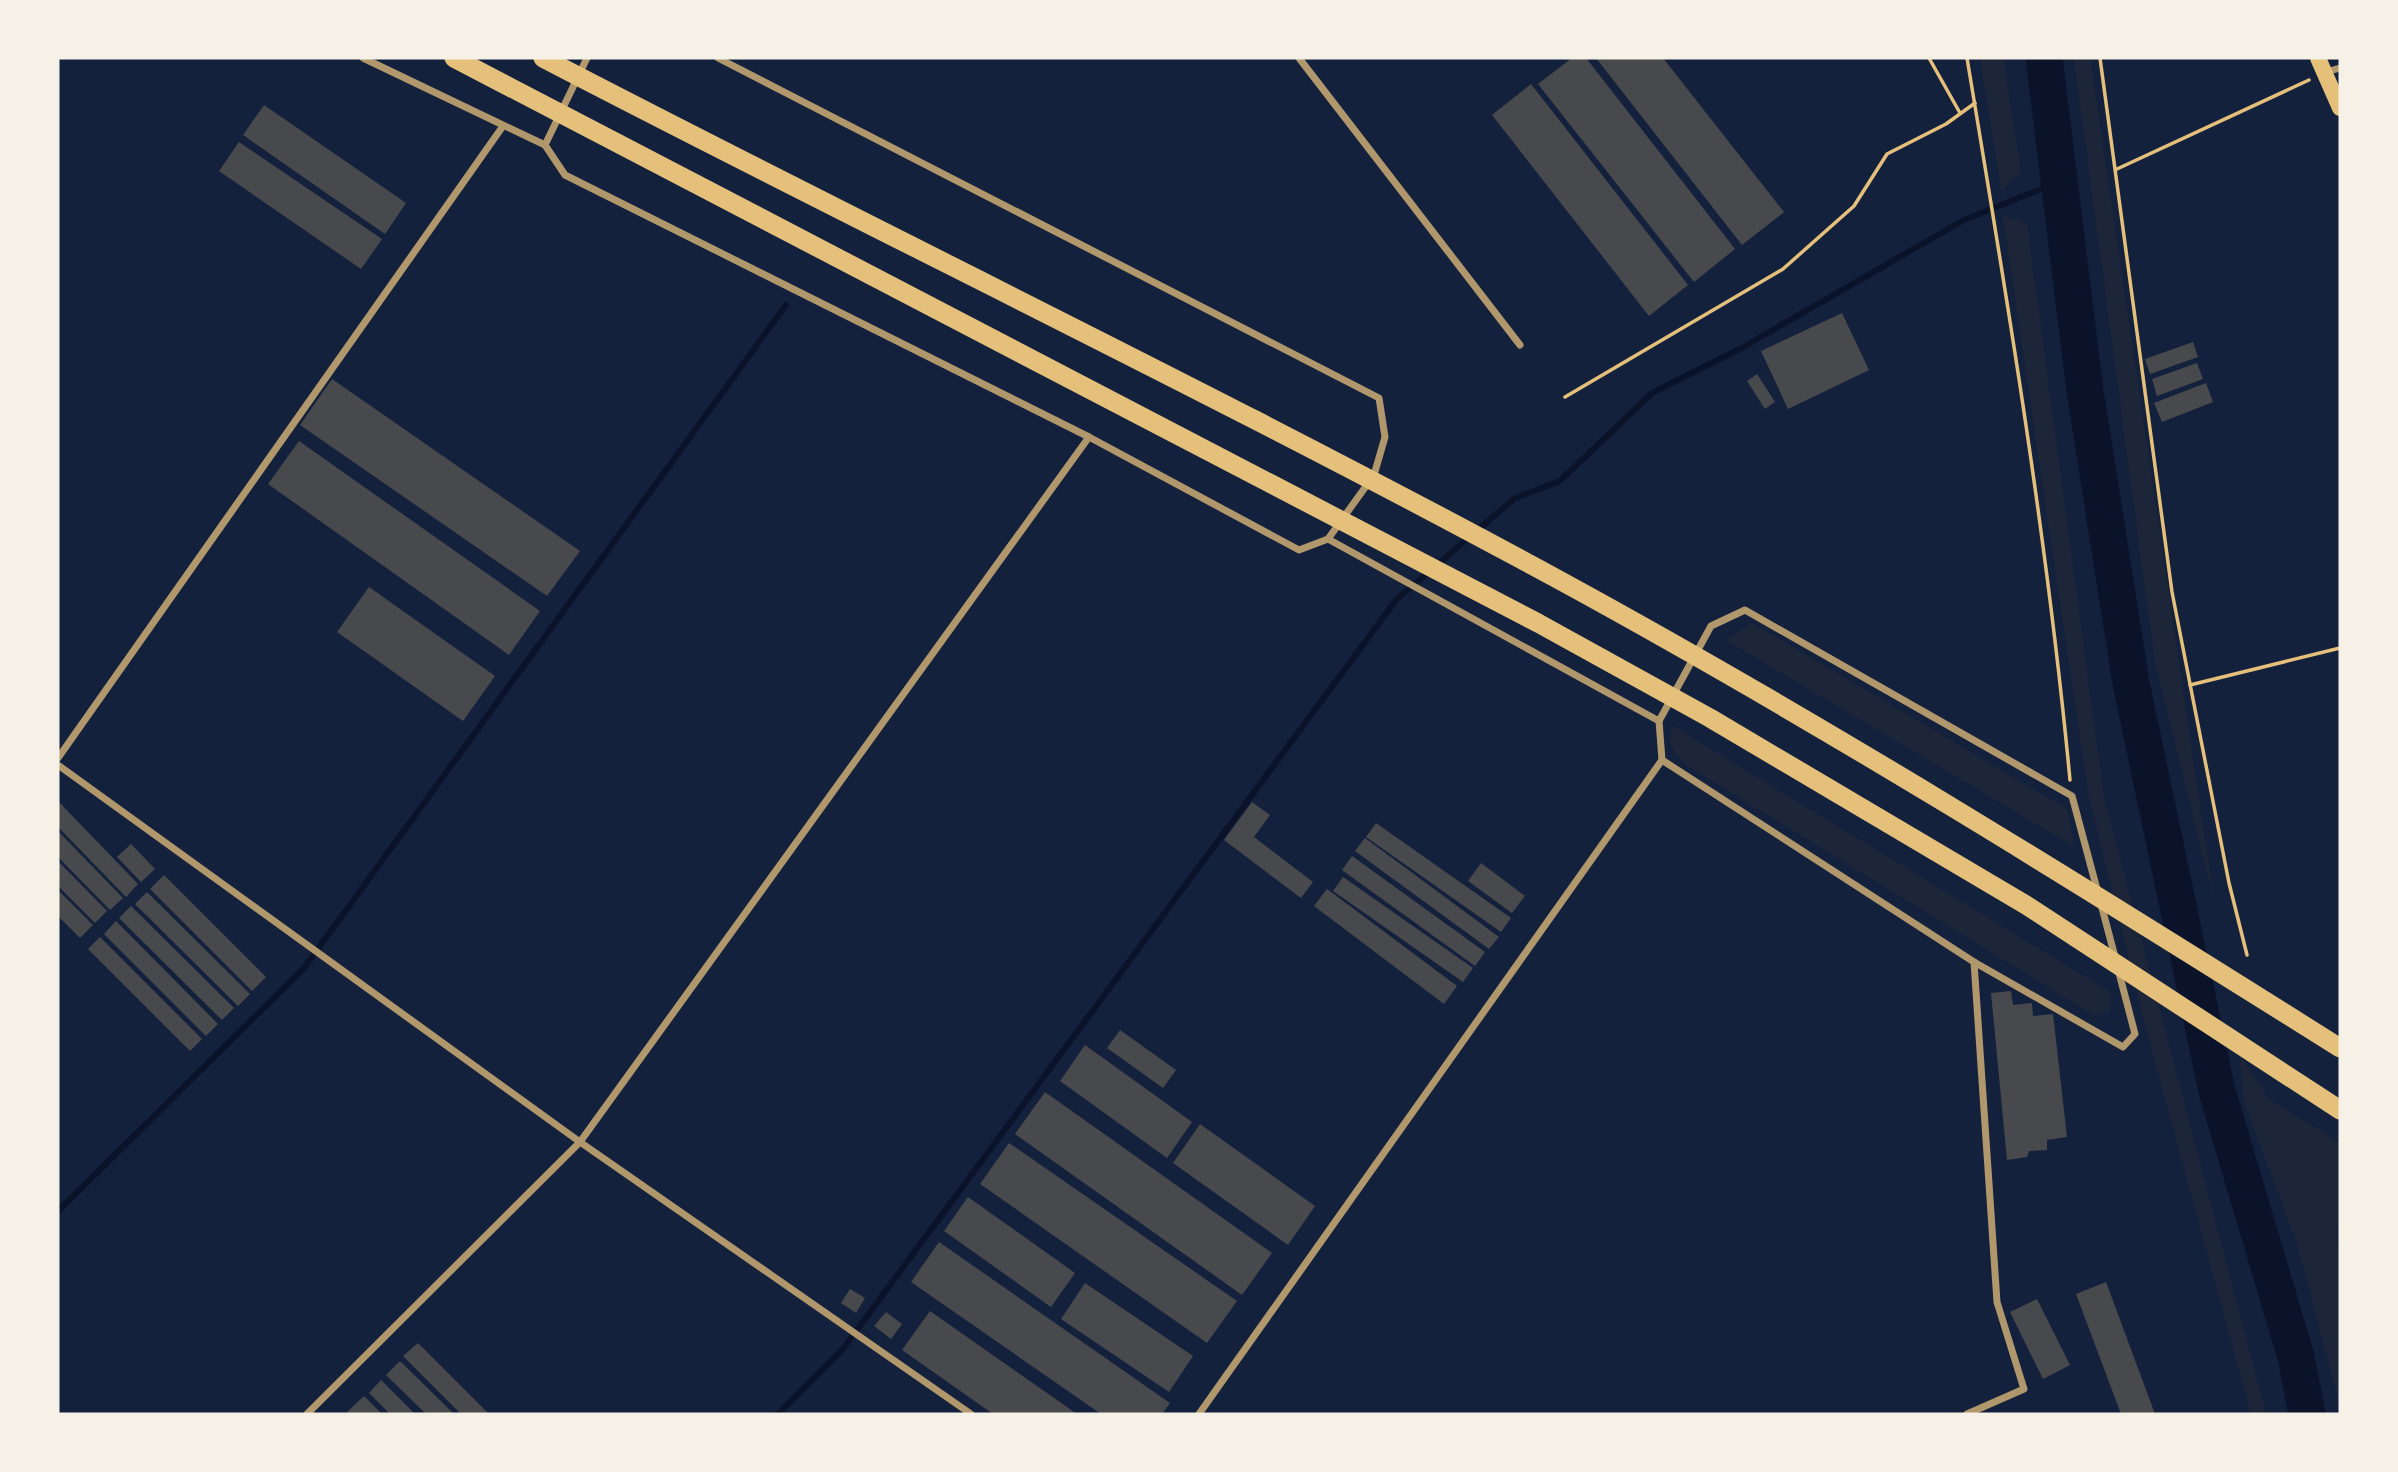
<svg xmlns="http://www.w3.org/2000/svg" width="2398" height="1472" font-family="'IBM Plex Sans',sans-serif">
<rect width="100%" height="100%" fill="#14213d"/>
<g fill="#1d2539">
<path d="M1980 58H2003L2021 172 2001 190Z"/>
<path d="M2074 58H2090L2214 901 2154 657Z"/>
<path d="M2003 216 2027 224 2104 798 2266 1414H2251L2146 1029 2088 792Z"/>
<path d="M1752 623 2067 809 2075 847 1726 640Z"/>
<path d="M1671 725 2110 992V1011L2095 1016 1683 763 1670 745Z"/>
<path d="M2240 1056 2269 1099 2340 1143V1222L2335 1229 2340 1253V1406L2297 1243 2244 1102Z"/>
</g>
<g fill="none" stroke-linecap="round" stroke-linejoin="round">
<g stroke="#0b132b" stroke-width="6">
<path d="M58 1211 304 968 786 305"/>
<path d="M778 1414 842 1350 1396 600 1515 498 1560 481 1652 393 1738 350 1964 220 2061 181"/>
</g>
<path stroke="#0b132b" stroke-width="37" d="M2044 58 2085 391 2131 683 2217 1091 2296 1357 2307 1414"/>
</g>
<g fill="#48494c">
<path d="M1572 58H1586L1735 249 1694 282 1538 84Z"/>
<path d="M1596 58H1663L1784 212 1742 245Z"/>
<path d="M1531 84 1688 285 1649 316 1492 115Z"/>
<path d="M264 105 406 203 385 234 243 135Z"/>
<path d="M239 142 382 239 361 269 219 171Z"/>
<path d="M1842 313 1869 370 1788 409 1761 351Z"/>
<path d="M2193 342 2198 357 2150 374 2145 359Z"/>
<path d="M2197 363 2203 379 2157 396 2152 379Z"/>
<path d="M1757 374 1775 402 1765 409 1747 381Z"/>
<path d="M332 379 580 551 547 596 300 425Z"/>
<path d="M2206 383 2213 402 2162 422 2154 403Z"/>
<path d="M299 441 540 611 509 655 268 484Z"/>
<path d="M369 587 495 676 463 721 337 632Z"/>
<path d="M58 801 138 884 126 897 58 827Z"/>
<path d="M1252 802 1270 815 1254 837 1313 882 1301 898 1224 840Z"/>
<path d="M1376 823 1511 918 1501 932 1366 837Z"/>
<path d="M58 831 123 898 110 910 58 857Z"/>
<path d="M1365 838 1499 937 1489 949 1355 851Z"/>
<path d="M131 844 155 869 141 882 117 857Z"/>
<path d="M1352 856 1485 952 1475 966 1342 870Z"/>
<path d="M58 861 107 911 95 923 58 886Z"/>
<path d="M1481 863 1525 896 1512 913 1468 881Z"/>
<path d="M164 875 266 977 252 991 150 889Z"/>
<path d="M1343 877 1473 968 1463 982 1333 891Z"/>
<path d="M1327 889 1457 986 1444 1004 1314 906Z"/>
<path d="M58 890 93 925 80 938 58 916Z"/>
<path d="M147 892 250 994 238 1006 135 904Z"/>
<path d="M131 906 234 1008 222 1020 119 918Z"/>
<path d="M116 921 218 1024 206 1036 104 934Z"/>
<path d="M100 937 202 1039 190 1051 88 949Z"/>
<path d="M2011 991 2013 1005 2032 1003 2033 1016 2053 1014 2067 1137 2047 1140V1150L2029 1151 2027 1157 2007 1160 1991 993Z"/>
<path d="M1120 1030 1176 1070 1163 1088 1107 1048Z"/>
<path d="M1085 1045 1192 1122 1167 1158 1060 1081Z"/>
<path d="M1045 1092 1272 1253 1242 1295 1015 1134Z"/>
<path d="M1200 1124 1315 1206 1288 1245 1173 1163Z"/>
<path d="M1009 1143 1237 1301 1207 1343 980 1184Z"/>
<path d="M968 1197 1075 1273 1051 1307 944 1231Z"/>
<path d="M939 1242 1170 1403 1162 1414H1101L911 1282Z"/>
<path d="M2106 1282 2155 1414H2121L2076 1294Z"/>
<path d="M1085 1283 1193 1356 1169 1392 1061 1319Z"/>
<path d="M850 1289 865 1298 856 1313 841 1303Z"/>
<path d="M2037 1299 2070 1365 2043 1379 2010 1312Z"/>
<path d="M930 1311 1077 1414H993L902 1350Z"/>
<path d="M886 1312 902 1324 891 1339 874 1326Z"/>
<path d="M418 1343 489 1414H461L403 1356Z"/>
<path d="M400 1361 454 1414H426L386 1375Z"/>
<path d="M381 1380 415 1414H390L369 1393Z"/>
<path d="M364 1396 382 1414H350L347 1412Z"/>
</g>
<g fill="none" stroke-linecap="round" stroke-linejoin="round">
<g stroke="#e5c07b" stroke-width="3.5">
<path d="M1929 58 1960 113"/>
<path d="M1967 58C2007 298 2047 537 2070 780"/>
<path d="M2100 58 2172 592 2229 883 2247 955"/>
<path d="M2117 169 2309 80"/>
<path d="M1565 397 1783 269 1854 206 1887 154 1946 124 1975 103"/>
<path d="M2190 685 2340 648"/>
</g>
<g stroke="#b1986c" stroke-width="7">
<path d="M363 58 545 145 565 175 1089 437 1299 550 1328 539 1374 475 1385 437 1379 398 718 58"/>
<path d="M1299 58 1520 345"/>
<path d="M2326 72 2340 68"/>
<path d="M545 145 587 58"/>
<path d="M1328 539 1659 721 1662 760 1974 962 2123 1047 2135 1034 2118 969"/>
<path d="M1659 721 1711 626 1745 610 2072 796 2098 893"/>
<path d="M58 758 503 126"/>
<path d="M58 765 580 1142 971 1414"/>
<path d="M2101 904 2115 957"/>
<path d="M307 1414 580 1142 1089 437"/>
<path d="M1199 1414 1662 760"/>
<path d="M1967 1414 2024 1389 1997 1302 1974 962"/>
</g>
<path stroke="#e5c07b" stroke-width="16" d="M2318 58 2340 108"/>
<g stroke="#e5c07b" stroke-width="19">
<path d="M454 58 1538 623 1710 718 2026 905 2340 1110"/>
<path d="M543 58C881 234 1226 399 1561 581 1827 726 2084 887 2340 1048"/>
</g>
</g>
<rect width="2398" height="1472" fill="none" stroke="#f6f1e7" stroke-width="119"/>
</svg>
